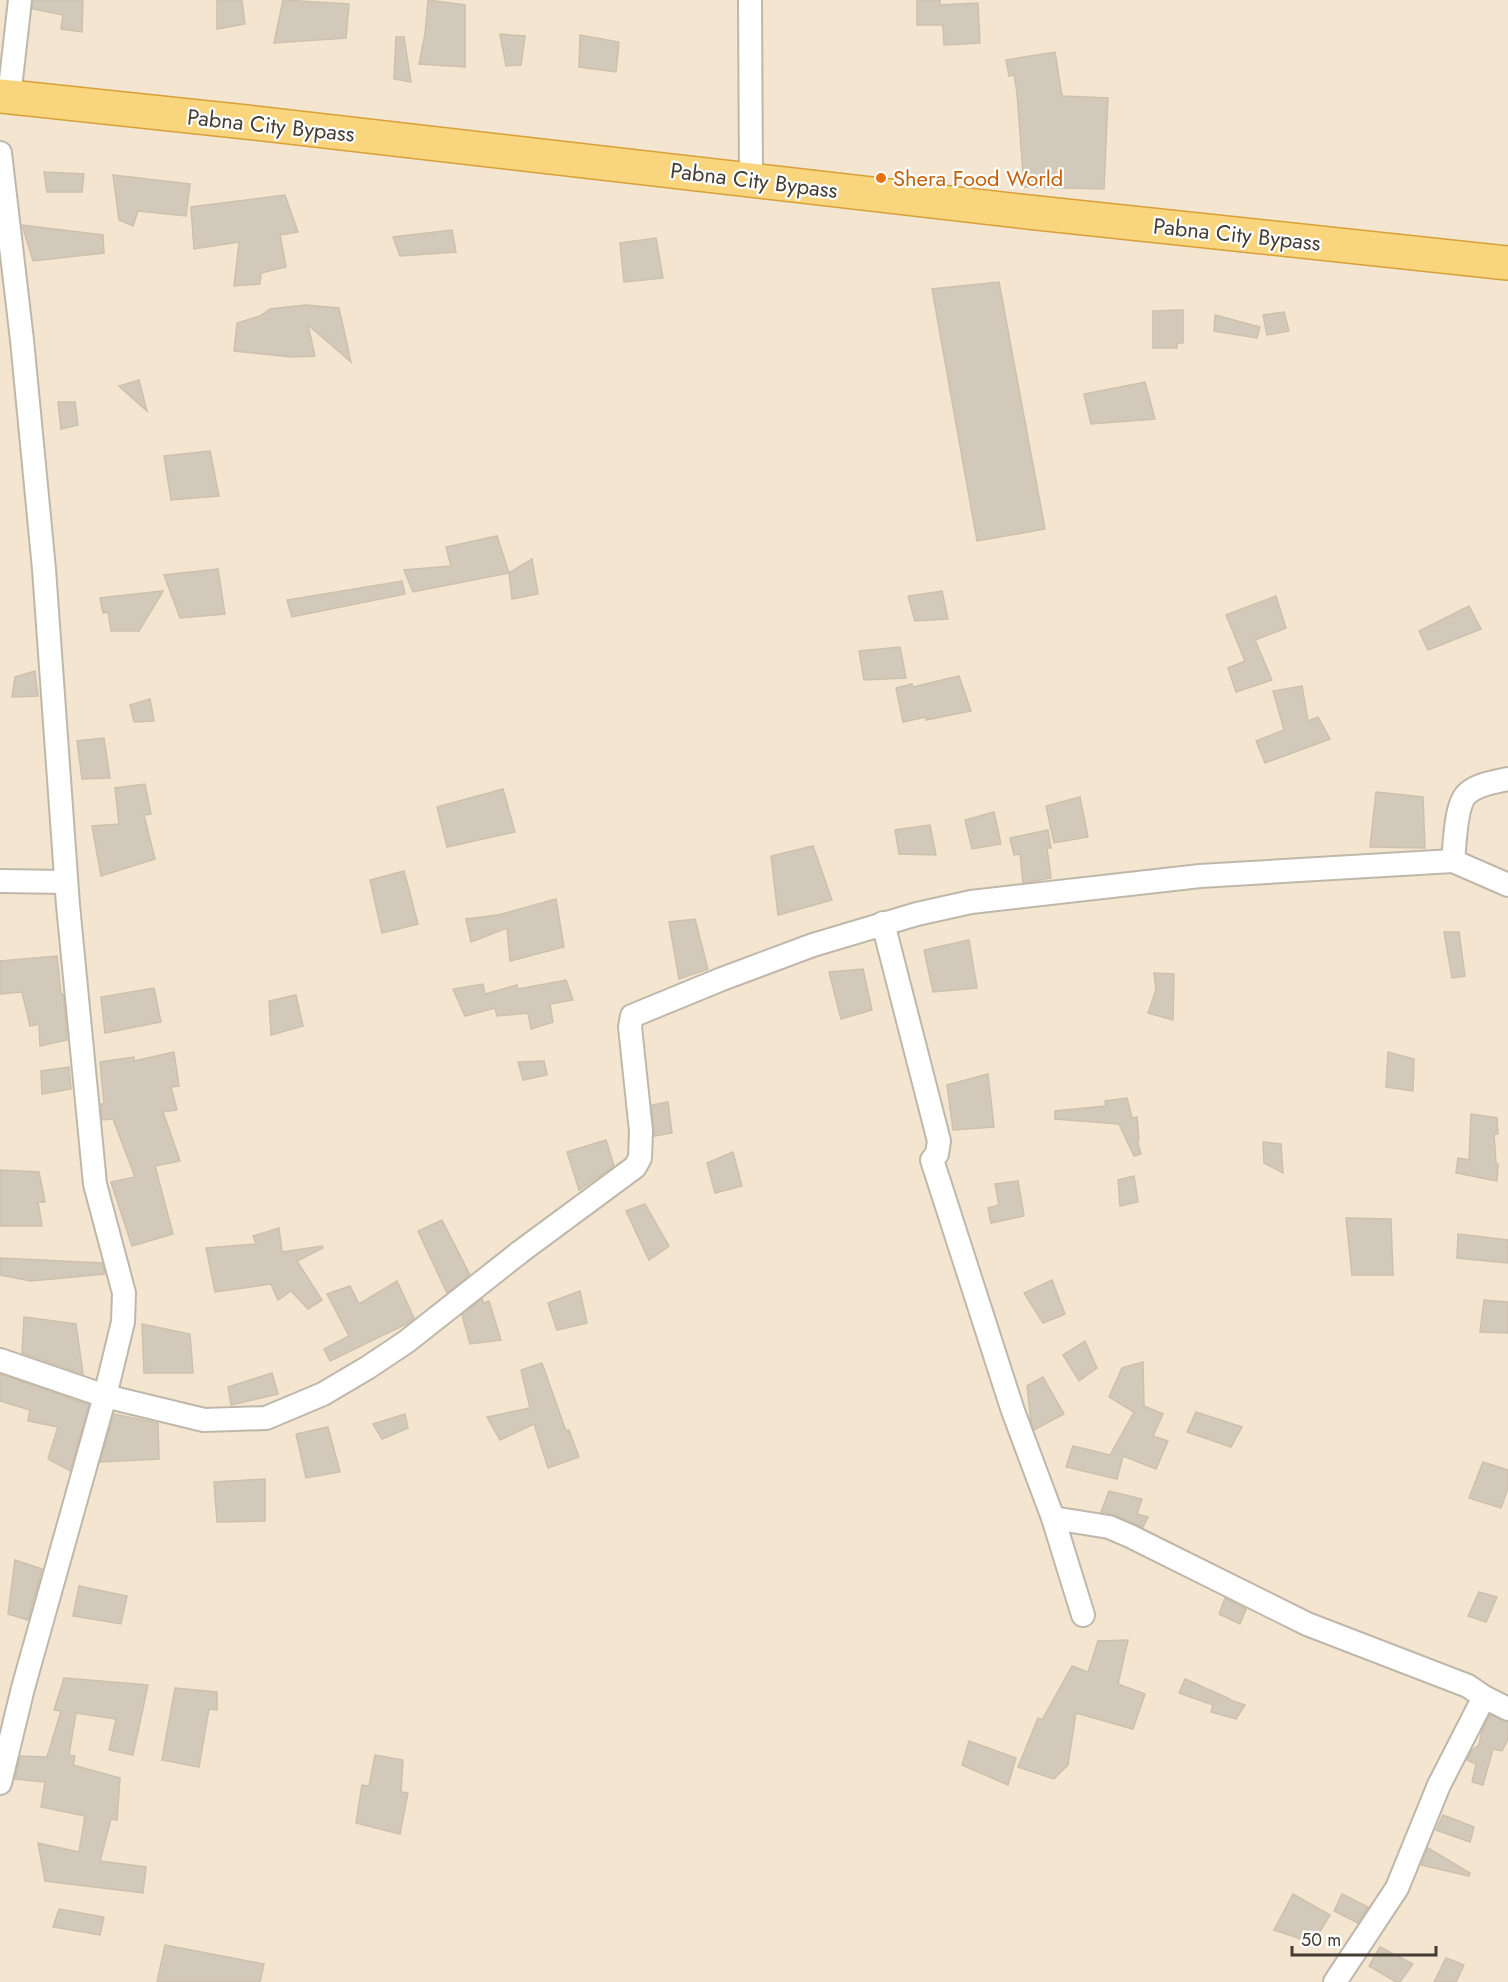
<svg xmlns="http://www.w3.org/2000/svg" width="1508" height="1982" font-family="Jost,sans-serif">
<rect width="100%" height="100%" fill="#f1ede4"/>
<rect fill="#f3e5cf" x="0" y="0" width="1508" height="1982"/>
<g fill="#d2c9ba" stroke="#cdc1ad" stroke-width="1.5">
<path d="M33 0H83L82 32 61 29 63 15 33 9Z"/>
<path d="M217 0H242L245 24 217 29Z"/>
<path d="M283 0 349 4 346 38 274 43Z"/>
<path d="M428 0 465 5V67L419 64 425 34Z"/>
<path d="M917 0H940V5L978 3 980 43 944 45 943 25H917Z"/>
<path d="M500 34 525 36 521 65 506 66Z"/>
<path d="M580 35 619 42 616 72 579 67Z"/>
<path d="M396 37H404L411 82 394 79Z"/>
<path d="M1055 52 1062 96 1108 98 1104 189 1024 187 1017 93 1014 75 1009 76 1006 60Z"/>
<path d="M44 172 84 174 82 192H47Z"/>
<path d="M113 175 190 184 186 216 138 211 133 226 119 220Z"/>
<path d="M285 195 298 232 280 235 286 267 261 273 260 284 234 286 239 242 194 249 191 207Z"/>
<path d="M22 225 103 235 104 253 33 261Z"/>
<path d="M452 230 456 252 400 256 393 237Z"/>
<path d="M656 238 663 278 624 282 620 243Z"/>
<path d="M999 282 1045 529 977 541 932 289Z"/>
<path d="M306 305 339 308 351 362 308 325 315 356 291 357 234 351 237 323 260 316 270 309Z"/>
<path d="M1183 310V343H1177V348H1153V311Z"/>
<path d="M1284 312 1289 331 1267 335 1263 315Z"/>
<path d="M1215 315 1260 327 1257 338 1214 331Z"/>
<path d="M139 380 147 411 119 386Z"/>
<path d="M1145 382 1155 419 1091 424 1084 394Z"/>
<path d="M58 402H75L78 425 61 429Z"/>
<path d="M210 451 219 496 171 500 164 456Z"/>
<path d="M497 536 509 573 413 592 404 570 451 566 446 547Z"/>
<path d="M532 559 538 594 512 599 509 573Z"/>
<path d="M218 569 225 614 180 618 164 575Z"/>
<path d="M402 581 405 594 292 617 287 600Z"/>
<path d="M163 591 139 631H111L108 612 103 613 100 598Z"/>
<path d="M942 591 948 619 915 621 908 596Z"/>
<path d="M1276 596 1286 628 1255 640 1272 680 1236 692 1228 668 1245 661 1226 615Z"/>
<path d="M1469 606 1481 629 1428 650 1419 631Z"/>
<path d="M900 647 906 678 864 680 859 651Z"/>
<path d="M35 671 38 696 12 697 15 677Z"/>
<path d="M959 676 971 711 926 720V717L903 722 896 688 912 684 913 687Z"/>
<path d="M1302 686 1308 721 1318 717 1330 739 1265 763 1256 741 1284 730 1273 691Z"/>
<path d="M150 699 154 721 134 722 130 705Z"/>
<path d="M104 738 110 778 82 779 77 741Z"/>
<path d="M145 784 151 814 144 815 155 859 101 876 92 826 119 824 115 788Z"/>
<path d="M503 789 515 832 447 847 437 807Z"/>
<path d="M1376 792 1423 797 1425 848 1370 847Z"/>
<path d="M1080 797 1088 837 1054 843 1046 806Z"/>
<path d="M994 812 1001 844 972 849 965 820Z"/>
<path d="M930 825 936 855 899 854 895 830Z"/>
<path d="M1048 830 1051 848H1047L1051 878 1023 883 1020 854 1014 855 1010 838Z"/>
<path d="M813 846 832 900 778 915 771 856Z"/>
<path d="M404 871 418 924 382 933 370 880Z"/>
<path d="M556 899 564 947 510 961 507 928 471 942 466 919 498 915Z"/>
<path d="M695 919 708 969 679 979 669 922Z"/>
<path d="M1444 932H1459L1465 976 1452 978Z"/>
<path d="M969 940 977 988 933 992 924 950Z"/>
<path d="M57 956 61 994H63L64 1000 67 1040 40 1046 39 1024 30 1026 22 992 0 994V961Z"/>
<path d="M863 969 872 1010 841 1019 829 972Z"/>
<path d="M1154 973 1174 974 1173 1020 1148 1013 1156 990Z"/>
<path d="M566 980 573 1000 550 1004 553 1022 531 1029 528 1013 497 1016 495 1008 465 1016 453 989 483 984 485 994 517 985 518 989Z"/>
<path d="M154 988 161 1022 105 1033 101 997Z"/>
<path d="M296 995 303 1026 271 1035 269 1001Z"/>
<path d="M174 1052 179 1086 171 1087 177 1110 163 1112 180 1161 155 1166 173 1234 132 1246 111 1182 135 1177 113 1119 102 1120 101 1104H104L100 1062 134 1057V1061Z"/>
<path d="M1388 1052 1414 1059 1413 1091 1386 1087Z"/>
<path d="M544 1061 547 1075 523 1080 518 1062Z"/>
<path d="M69 1067 71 1089 42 1094 41 1071Z"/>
<path d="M988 1074 994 1127 953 1130 947 1085Z"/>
<path d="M1127 1098 1132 1118 1137 1117 1139 1140H1137L1141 1154 1134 1156 1119 1124 1055 1119V1111L1106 1106 1105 1101Z"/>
<path d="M668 1102 672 1133 654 1136 652 1105Z"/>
<path d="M1471 1114 1497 1118 1498 1134H1494L1496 1164H1498L1497 1181 1456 1173 1458 1158 1469 1160Z"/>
<path d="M606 1140 614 1166 579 1190 567 1152Z"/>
<path d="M1263 1142 1281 1144 1283 1173 1264 1163Z"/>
<path d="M733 1152 742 1186 715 1193 707 1163Z"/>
<path d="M0 1170 39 1172 45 1202H38L42 1226H0Z"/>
<path d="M1134 1176 1138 1202 1120 1206 1118 1180Z"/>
<path d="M1018 1181 1024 1216 991 1223 988 1208 999 1205 995 1184Z"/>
<path d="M645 1204 669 1246 649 1260 626 1211Z"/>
<path d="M1346 1218 1391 1219 1393 1275H1352Z"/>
<path d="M442 1220 470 1275 447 1293 418 1231Z"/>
<path d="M279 1228 282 1252 322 1246 323 1248 297 1261 322 1300 308 1309 291 1291 278 1300 271 1284 215 1292 206 1248 256 1244 253 1236Z"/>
<path d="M1458 1234 1508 1240V1263L1457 1258Z"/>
<path d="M0 1258 102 1263 105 1274 31 1281 0 1275Z"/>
<path d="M1052 1280 1065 1314 1043 1323 1024 1293Z"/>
<path d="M397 1281 414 1318 406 1324 330 1361 324 1349 349 1336 327 1294 350 1286 359 1304Z"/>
<path d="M580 1291 587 1323 557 1330 548 1303Z"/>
<path d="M482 1299 484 1303 489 1301 501 1340 470 1344 462 1315Z"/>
<path d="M1484 1300 1508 1302V1333L1480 1332Z"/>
<path d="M24 1317 76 1324 83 1374 22 1353Z"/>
<path d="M142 1324 190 1334 193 1373H144Z"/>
<path d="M1085 1341 1097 1368 1079 1381 1063 1355Z"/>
<path d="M1143 1362 1144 1406 1163 1414 1153 1436 1168 1441 1156 1469 1123 1456 1117 1479 1066 1467 1073 1446 1110 1455 1134 1412 1109 1397 1122 1368Z"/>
<path d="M542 1363 566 1431 569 1430 579 1457 548 1468 534 1424 500 1440 487 1417 530 1408 521 1370Z"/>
<path d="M272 1373 278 1394 231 1405 228 1387Z"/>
<path d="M0 1374 89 1405 70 1471 48 1459 58 1427 28 1421 30 1410 0 1401Z"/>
<path d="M1043 1377 1064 1414 1034 1430 1031 1422 1027 1386Z"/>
<path d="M1196 1412 1242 1427 1231 1447 1187 1432Z"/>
<path d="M114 1414 158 1423 159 1459 100 1462Z"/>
<path d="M405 1414 408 1428 382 1439 373 1424Z"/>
<path d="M328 1427 340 1472 306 1478 296 1434Z"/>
<path d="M1483 1462 1508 1470V1488L1501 1508 1469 1498Z"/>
<path d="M265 1479V1521L217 1522 214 1482Z"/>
<path d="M1109 1491 1142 1499 1137 1514 1148 1517 1143 1527 1114 1515 1101 1512Z"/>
<path d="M15 1560 42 1569 28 1620 8 1614Z"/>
<path d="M79 1586 127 1596 121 1624 73 1616Z"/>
<path d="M1479 1592 1497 1597 1486 1622 1468 1616Z"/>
<path d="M1225 1598 1246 1609 1240 1624 1219 1614Z"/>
<path d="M1128 1640 1118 1684 1145 1694 1133 1729 1076 1713 1068 1765 1054 1779 1018 1767 1038 1718 1042 1720 1072 1666 1088 1672 1098 1641Z"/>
<path d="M64 1678 148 1685 133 1755 109 1750 116 1719 76 1713 69 1755 75 1756 73 1765 120 1778 117 1820 111 1819 100 1861 146 1867 143 1893 45 1881 38 1843 79 1852 85 1816 41 1807 45 1782 15 1779 20 1756 47 1757 61 1711 54 1710Z"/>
<path d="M1185 1679 1230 1699V1700L1245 1705 1236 1719 1211 1712 1213 1705 1179 1693Z"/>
<path d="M175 1688 217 1692V1710L209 1709 199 1767 162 1760Z"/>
<path d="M1490 1715 1508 1722V1739L1502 1751 1493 1749 1483 1785 1472 1782 1476 1764 1467 1760 1472 1750 1479 1745 1482 1730Z"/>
<path d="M969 1741 1016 1758 1008 1785 962 1765Z"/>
<path d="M375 1755 403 1760 401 1792 408 1793 400 1834 356 1823 362 1785 369 1786Z"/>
<path d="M1443 1815 1474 1827 1470 1842 1436 1830Z"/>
<path d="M1428 1848 1470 1873 1469 1876 1421 1865Z"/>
<path d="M1293 1894 1330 1915 1313 1943 1274 1930Z"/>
<path d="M1342 1894 1368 1907 1358 1923 1334 1911Z"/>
<path d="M59 1909 104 1917 100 1935 53 1927Z"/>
<path d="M165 1945 264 1964 260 1982H157Z"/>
<path d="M1380 1947 1413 1964 1400 1982H1396L1369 1966Z"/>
<path d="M1446 1958 1464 1965 1456 1982H1434Z"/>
</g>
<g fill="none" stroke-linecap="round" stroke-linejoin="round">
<g stroke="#bfb8aa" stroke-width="26">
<g id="minor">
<path d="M750 0 751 180"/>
<path d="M9 97 20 0"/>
<path d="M0 153 22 340 44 569 68 905 95 1184 124 1293 123 1322 105 1396 23 1688 0 1783"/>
<path d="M1453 861C1455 845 1455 803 1468 793 1478 784 1495 782 1508 779"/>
<path d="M0 881 66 882"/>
<path d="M883 923 939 1141 937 1154 932 1160 1013 1411 1053 1518 1083 1615"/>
<path d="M0 1360 105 1396 204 1420 266 1418 323 1394 367 1368 406 1342 520 1252 635 1167 640 1158 641 1131 630 1027 632 1016 722 979 813 945 917 914 971 902 1200 876 1453 861 1508 885"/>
<path d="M1053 1518 1109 1527 1130 1536 1307 1624 1468 1686 1484 1697 1508 1709"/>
<path d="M1335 1982 1397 1888 1439 1785 1484 1697"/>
</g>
</g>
<g stroke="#d7a038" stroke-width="36">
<path id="trunk" d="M0 96 246 122 1028 212 1508 263"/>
</g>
<use href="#minor" stroke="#fff" stroke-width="22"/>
<use href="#trunk" stroke="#f9d57e" stroke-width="33"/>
</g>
<circle fill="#e8710a" stroke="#fff" stroke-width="2" cx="881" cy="178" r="6"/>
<g text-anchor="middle" stroke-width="4.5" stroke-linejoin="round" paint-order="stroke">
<g font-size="22" fill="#433d34" stroke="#fff">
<text transform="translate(271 125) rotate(6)" y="8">Pabna City Bypass</text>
<text transform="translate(754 180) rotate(7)" y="8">Pabna City Bypass</text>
<text transform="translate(1237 234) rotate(6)" y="8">Pabna City Bypass</text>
</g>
<g font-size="22" fill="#c56008" stroke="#fff" text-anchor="start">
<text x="893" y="186">Shera Food World</text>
</g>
</g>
<path d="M1292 1946v9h144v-9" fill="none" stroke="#433d34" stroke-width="3"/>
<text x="1301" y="1946" font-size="18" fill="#433d34" stroke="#ffffff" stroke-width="4.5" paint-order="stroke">50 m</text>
</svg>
